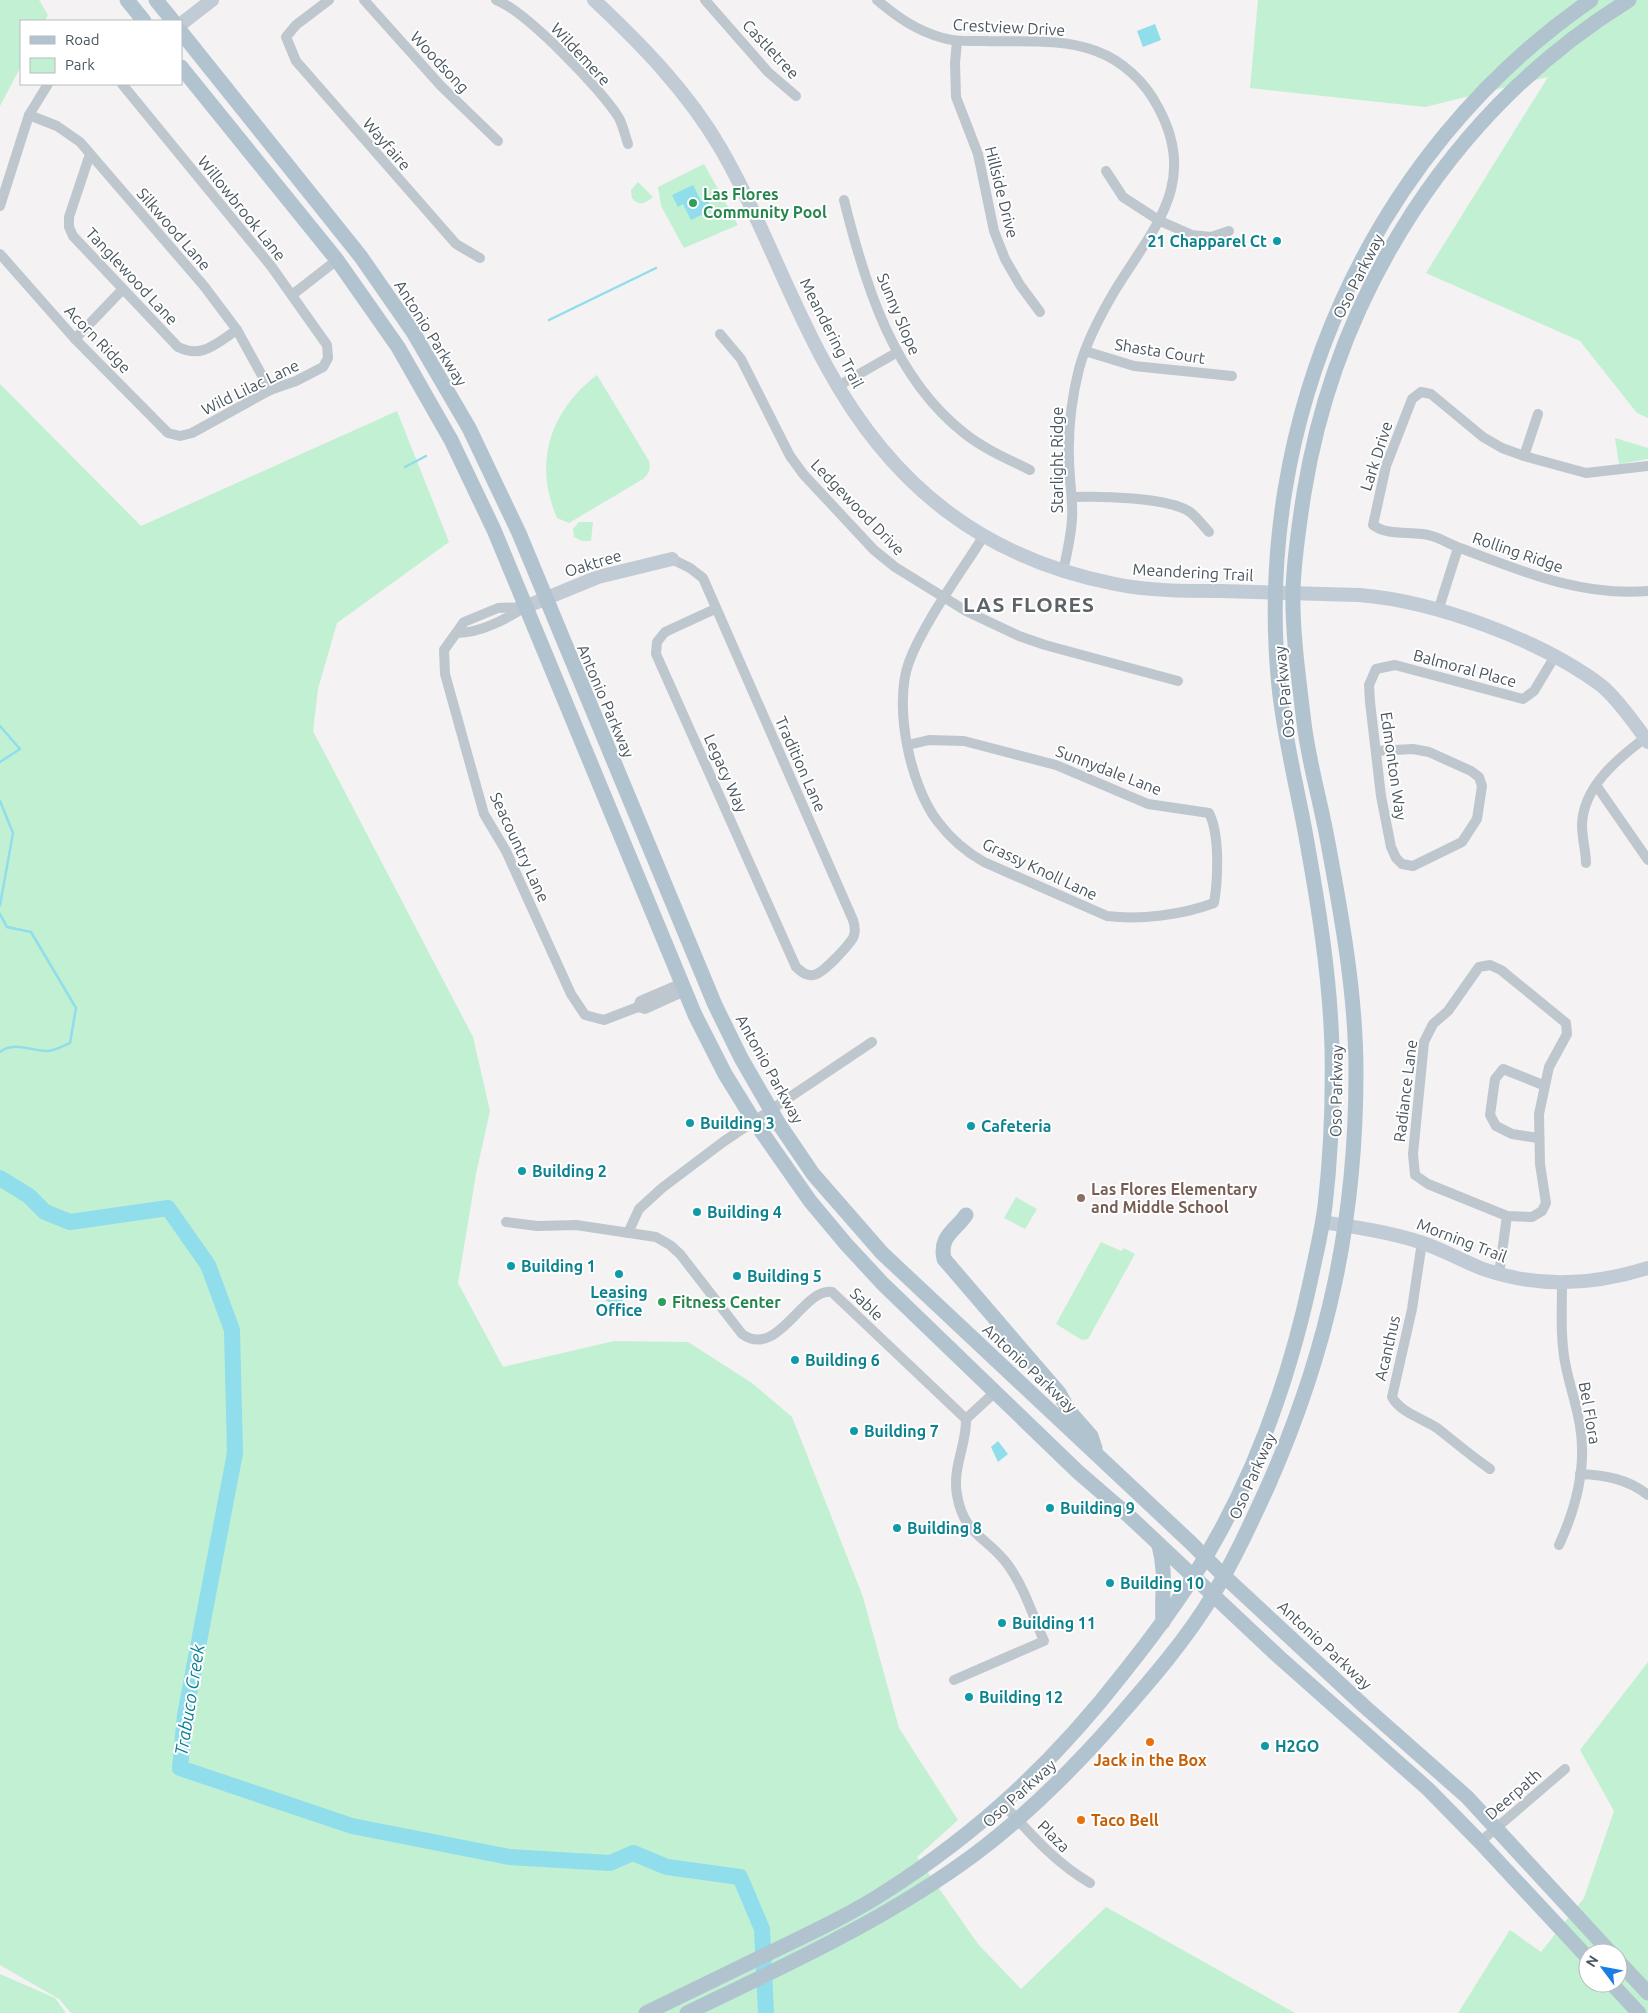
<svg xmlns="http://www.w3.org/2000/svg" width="1648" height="2013" font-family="Ubuntu,sans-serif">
<rect width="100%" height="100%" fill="#f4f2f2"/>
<g fill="#c2f0d2" fill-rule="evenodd">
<path d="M0 0H39L48 15 45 21H21V66L0 106Z"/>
<path d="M1258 0H1648V418L1637 413 1580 341 1426 273 1548 77 1425 107 1250 88Z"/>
<path d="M704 164 738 225 684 248 661 206 658 187Z"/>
<path d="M638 182 653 197C645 203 639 207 632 198L631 190Z"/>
<path d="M597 375 649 461C651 469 649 474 643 479L569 523 557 518C533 462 550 411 597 375Z"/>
<path d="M0 384 141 526 397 411 449 542 337 623 318 689 313 731 473 1037 490 1111 476 1174 458 1283 503 1367 614 1341 688 1342 752 1383 792 1417 863 1597 899 1728 958 1820 917 1857 978 1944 1021 1989 1106 1907 1295 2013H71L59 1999 0 1965Z"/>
<path d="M1615 438 1648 448V459L1619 464Z"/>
<path d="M579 522H593L591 541H582L574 537 573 529Z"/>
<path d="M1016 1197 1037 1209 1025 1229 1004 1218Z"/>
<path d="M1101 1242 1121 1251 1124 1248 1135 1254 1088 1339 1082 1340 1056 1324Z"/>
<path d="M1648 1662V2013H1458L1510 1930 1541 1952 1584 1898 1614 1811 1580 1750ZM1588 1953H1618V1983H1588Z"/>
<path d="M0 1974 55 1998 66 2013H0Z"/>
</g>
<g fill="#90ddec">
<path d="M1155 24 1161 40 1143 47 1137 31Z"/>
<path d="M693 185 701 201 707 199 712 210 691 220 683 204 678 207 672 195Z"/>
<path d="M602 1290 625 1294 619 1310 609 1308V1302L601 1298Z"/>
<path d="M998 1441 1008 1454 998 1462 991 1447Z"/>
</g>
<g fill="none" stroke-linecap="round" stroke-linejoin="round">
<g stroke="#90ddec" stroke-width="2.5">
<path d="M549 320 656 268"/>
<path d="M405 467 426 456"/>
<path d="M0 726 20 749 0 762"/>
<path d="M0 801 13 833 0 905"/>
<path d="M0 914 7 927 31 932 76 1008 70 1043C63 1046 54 1051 47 1051 31 1051 15 1041 0 1052"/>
</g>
<path stroke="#90ddec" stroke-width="16" d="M0 1178 29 1196 45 1212 70 1222 168 1208 208 1265 232 1330 235 1453 185 1715 180 1768 352 1826 509 1857 610 1863 633 1853 667 1867 740 1877 762 1929 766 2013"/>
<g stroke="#bec7ce" stroke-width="10">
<path d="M329 0 296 25 286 37 296 61 456 244 480 258"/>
<path d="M364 0 441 86 498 141"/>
<path d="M496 0C526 11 602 90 619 118 623 126 625 135 628 144"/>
<path d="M705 0 768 72 796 96"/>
<path d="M877 0C897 17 917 31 943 38 956 42 970 41 983 41 1020 42 1061 38 1096 51 1123 61 1145 82 1158 107 1200 184 1152 229 1114 292 1100 316 1086 342 1079 369 1070 404 1067 442 1070 478 1071 492 1073 505 1072 519 1071 536 1067 554 1063 571"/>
<path d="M957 41 955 63 956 97 978 154 994 231 1005 259 1020 285 1040 312"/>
<path d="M29 115 57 126 80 142 204 286 237 330 270 390"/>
<path d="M90 154 69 217V227L73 236 178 347C203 359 216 343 237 330"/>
<path d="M1106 171 1123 197 1160 221 1192 235 1211 237 1229 231"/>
<path d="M844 200C865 285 893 377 964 433 984 449 1008 459 1030 470"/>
<path d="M0 206 29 115 48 84"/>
<path d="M0 254 75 339 168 433 180 436 192 433 270 390 296 381 323 367 328 358 327 345 271 266 122 84"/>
<path d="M292 295 337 260"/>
<path d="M720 334 741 359 790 456 804 475 874 550 895 567 966 611 1019 636 1045 645 1178 681"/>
<path d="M75 339 122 290"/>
<path d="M1085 351 1134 366 1232 376"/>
<path d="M838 386 896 353"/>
<path d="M1524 456 1538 414"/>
<path d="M1648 466 1586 473 1524 456 1502 448 1483 437 1431 394 1421 392 1412 399 1386 466 1373 525C1389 537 1414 530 1432 536 1442 539 1451 545 1460 548 1521 571 1582 597 1648 591"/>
<path d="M1072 497C1099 496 1168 497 1190 512 1197 517 1203 526 1209 532"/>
<path d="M672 559 690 568 703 578 853 920C855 926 856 932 853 938 847 947 822 975 813 975 805 976 802 972 796 967L656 654 657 642 665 632 715 609"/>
<path d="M525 607 498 608 464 622 444 650 445 674 484 814 506 851 571 994 585 1015 604 1020 638 1007 645 1009 685 991"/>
<path d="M1438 611 1458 548"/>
<path d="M457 633C481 633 506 619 525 607"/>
<path d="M908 745 929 740 964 741 1056 765 1148 804 1209 813C1220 834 1218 880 1214 903 1182 915 1141 920 1107 916L984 862C966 852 951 839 938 822 910 786 893 705 909 662 924 622 960 574 983 537"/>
<path d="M1376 751 1413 749 1429 752 1471 771 1479 777 1482 786 1477 819 1462 842 1413 866 1402 864 1396 858 1391 847 1381 796 1370 702 1369 685 1376 669 1395 665 1523 699 1534 691 1555 656"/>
<path d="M1596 785 1648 860"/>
<path d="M1586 863C1586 851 1582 839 1582 825 1583 787 1617 759 1645 738"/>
<path d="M638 1007 640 1001 682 983"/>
<path d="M1538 1138 1512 1134 1496 1126 1490 1115 1495 1079 1503 1069 1543 1085"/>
<path d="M506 1222 537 1226 576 1225 656 1237 670 1245 680 1254 742 1334C778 1360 803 1287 832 1292L966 1419C967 1444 952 1467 957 1495 964 1536 988 1537 1008 1565 1024 1587 1033 1616 1044 1641L954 1680"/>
<path d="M628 1233 639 1209 662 1188 723 1142 872 1042"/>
<path d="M1422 1242 1412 1309 1392 1397C1401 1413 1422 1418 1437 1428 1455 1442 1471 1456 1490 1469"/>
<path d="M1499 1274 1507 1216 1428 1184 1415 1175 1413 1154 1424 1042 1433 1024 1448 1011 1479 967 1490 965 1501 970 1566 1023 1567 1034 1549 1067 1539 1114 1540 1164 1546 1203 1542 1211 1532 1217 1507 1216"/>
<path d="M966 1419 995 1392"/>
<path d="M1580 1474C1605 1475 1628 1479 1648 1495"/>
<path d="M1559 1545C1576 1508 1587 1467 1580 1426 1577 1406 1570 1387 1566 1367 1560 1340 1562 1311 1562 1283"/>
<path d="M1003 1804C1031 1834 1054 1862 1090 1883"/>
<path d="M1480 1842 1565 1769"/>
</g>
<g stroke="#c0cbd5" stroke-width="14">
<path d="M594 0C642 45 688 92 721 149 762 220 788 298 828 369 892 486 983 558 1115 584 1149 591 1185 591 1220 591 1266 592 1312 594 1359 595 1435 601 1541 640 1602 686 1617 699 1636 725 1648 742"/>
<path d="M181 24 212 0"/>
<path d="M525 607 598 577 672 559"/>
<path d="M1323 1222C1355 1227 1389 1232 1420 1242 1442 1249 1462 1261 1483 1269 1537 1288 1594 1285 1648 1268"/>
</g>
<g stroke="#b2c3d0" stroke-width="15">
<path d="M127 0 144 21"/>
<path d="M156 0 173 21"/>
<path d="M181 32 361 257 413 332 469 428 519 533 715 1005 741 1058 779 1124 813 1174 882 1253 1191 1543 1224 1576 1364 1706 1467 1797 1611 1953"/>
<path d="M181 67 337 260 398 347 451 440 494 530 695 1015 725 1074 754 1121 810 1201 846 1244 883 1284 1078 1472 1129 1516 1279 1657 1428 1789 1480 1842 1588 1958"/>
<path d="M966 1215C955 1231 939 1236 944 1259L1059 1393 1069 1411 1091 1436 1095 1448"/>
<path d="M1159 1546C1167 1574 1161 1595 1163 1622"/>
<path d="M1618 1961 1648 1993"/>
<path d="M1611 1983 1639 2013"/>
<path d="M646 2013C693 1990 741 1967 788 1944 821 1928 854 1912 885 1892 981 1831 1056 1760 1125 1671 1148 1642 1170 1613 1190 1582 1250 1490 1288 1385 1311 1278 1316 1254 1322 1230 1325 1206 1331 1154 1333 1100 1332 1048 1330 975 1318 903 1305 831 1296 783 1284 735 1279 687 1252 420 1370 153 1591 0"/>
<path d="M687 2013C786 1965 886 1920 975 1854 1027 1815 1073 1769 1116 1720 1150 1681 1186 1640 1213 1595 1234 1560 1251 1523 1268 1486 1328 1350 1356 1222 1356 1072 1356 996 1342 918 1328 843 1321 803 1309 764 1304 723 1299 680 1292 634 1293 590 1294 557 1299 525 1304 493 1337 291 1454 108 1629 0"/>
</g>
</g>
<g fill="#2e9e5b" stroke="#fff" stroke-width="2">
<circle cx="693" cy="203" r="5"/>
<circle cx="662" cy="1302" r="5"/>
</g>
<g fill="#0f9aa8" stroke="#fff" stroke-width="2">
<circle cx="1277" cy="241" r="5"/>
<circle cx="690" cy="1123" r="5"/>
<circle cx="971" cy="1126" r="5"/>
<circle cx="522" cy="1171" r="5"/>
<circle cx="697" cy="1212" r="5"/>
<circle cx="511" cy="1266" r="5"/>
<circle cx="619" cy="1274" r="5"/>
<circle cx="737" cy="1276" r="5"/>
<circle cx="795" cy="1360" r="5"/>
<circle cx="854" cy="1431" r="5"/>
<circle cx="1050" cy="1508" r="5"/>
<circle cx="897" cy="1528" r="5"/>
<circle cx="1110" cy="1583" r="5"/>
<circle cx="1002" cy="1623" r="5"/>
<circle cx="969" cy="1697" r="5"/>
<circle cx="1265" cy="1746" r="5"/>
</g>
<circle fill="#8d6e63" stroke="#fff" stroke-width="2" cx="1081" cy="1198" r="5"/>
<g fill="#e8710a" stroke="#fff" stroke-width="2">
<circle cx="1150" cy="1742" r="5"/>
<circle cx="1081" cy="1820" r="5"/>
</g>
<g text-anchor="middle" stroke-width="4" stroke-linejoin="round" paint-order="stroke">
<g font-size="16" fill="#4a565f" stroke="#fff">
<text transform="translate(1009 27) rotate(3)" y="6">Crestview Drive</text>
<text transform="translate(771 49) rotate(47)" y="6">Castletree</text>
<text transform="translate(581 54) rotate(47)" y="6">Wildemere</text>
<text transform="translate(440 62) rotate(47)" y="6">Woodsong</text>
<text transform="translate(387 144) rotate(49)" y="6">Wayfaire</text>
<text transform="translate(1002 192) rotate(76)" y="6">Hillside Drive</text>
<text transform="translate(242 208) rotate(51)" y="6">Willowbrook Lane</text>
<text transform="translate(174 229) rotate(49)" y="6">Silkwood Lane</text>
<text transform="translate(132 276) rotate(47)" y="6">Tanglewood Lane</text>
<text transform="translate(1358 276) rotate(-63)" y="6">Oso Parkway</text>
<text transform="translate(899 314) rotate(67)" y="6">Sunny Slope</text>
<text transform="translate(431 333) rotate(58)" y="6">Antonio Parkway</text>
<text transform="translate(832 333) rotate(63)" y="6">Meandering Trail</text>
<text transform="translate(98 339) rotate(46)" y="6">Acorn Ridge</text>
<text transform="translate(1160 351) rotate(9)" y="6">Shasta Court</text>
<text transform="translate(250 387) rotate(-26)" y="6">Wild Lilac Lane</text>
<text transform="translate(1376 456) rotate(-72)" y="6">Lark Drive</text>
<text transform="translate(1057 460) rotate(-90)" y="6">Starlight Ridge</text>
<text transform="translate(858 507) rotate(46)" y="6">Ledgewood Drive</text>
<text transform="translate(1518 552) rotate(19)" y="6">Rolling Ridge</text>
<text transform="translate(593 563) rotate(-17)" y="6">Oaktree</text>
<text transform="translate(1193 572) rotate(3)" y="6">Meandering Trail</text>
<text transform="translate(1465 668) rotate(15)" y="6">Balmoral Place</text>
<text transform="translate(1284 692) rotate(-96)" y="6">Oso Parkway</text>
<text transform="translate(606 701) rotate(67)" y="6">Antonio Parkway</text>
<text transform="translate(801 764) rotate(66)" y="6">Tradition Lane</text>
<text transform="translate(1394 766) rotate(82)" y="6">Edmonton Way</text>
<text transform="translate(1109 770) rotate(21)" y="6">Sunnydale Lane</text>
<text transform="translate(726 773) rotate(66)" y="6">Legacy Way</text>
<text transform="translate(520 847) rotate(65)" y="6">Seacountry Lane</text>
<text transform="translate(1040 869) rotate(25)" y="6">Grassy Knoll Lane</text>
<text transform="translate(770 1069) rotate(61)" y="6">Antonio Parkway</text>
<text transform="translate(1336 1091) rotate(-89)" y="6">Oso Parkway</text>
<text transform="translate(1405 1091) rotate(-83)" y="6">Radiance Lane</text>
<text transform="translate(1462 1240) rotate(21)" y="6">Morning Trail</text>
<text transform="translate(867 1304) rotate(44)" y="6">Sable</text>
<text transform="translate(1387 1348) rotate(-77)" y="6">Acanthus</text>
<text transform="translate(1030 1368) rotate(43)" y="6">Antonio Parkway</text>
<text transform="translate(1590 1413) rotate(80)" y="6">Bel Flora</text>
<text transform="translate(1252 1476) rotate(-66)" y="6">Oso Parkway</text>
<text transform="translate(1325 1645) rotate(43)" y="6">Antonio Parkway</text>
<text transform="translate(1019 1793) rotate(-42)" y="6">Oso Parkway</text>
<text transform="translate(1513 1794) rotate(-41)" y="6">Deerpath</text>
<text transform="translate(1054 1836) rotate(45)" y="6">Plaza</text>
</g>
<g font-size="16" font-weight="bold" fill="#27864d" stroke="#fff" text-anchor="start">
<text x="703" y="200">Las Flores<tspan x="703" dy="18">Community Pool</tspan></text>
<text x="672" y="1308">Fitness Center</text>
</g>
<g font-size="16" font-weight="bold" fill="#0d838f" stroke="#fff" text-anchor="start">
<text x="1267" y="247" text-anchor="end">21 Chapparel Ct</text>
<text x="700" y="1129">Building 3</text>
<text x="981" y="1132">Cafeteria</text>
<text x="532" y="1177">Building 2</text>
<text x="707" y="1218">Building 4</text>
<text x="521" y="1272">Building 1</text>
<text x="747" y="1282">Building 5</text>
<text x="619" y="1298" text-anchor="middle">Leasing<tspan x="619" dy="18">Office</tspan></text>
<text x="805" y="1366">Building 6</text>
<text x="864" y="1437">Building 7</text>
<text x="1060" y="1514">Building 9</text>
<text x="907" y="1534">Building 8</text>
<text x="1120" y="1589">Building 10</text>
<text x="1012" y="1629">Building 11</text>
<text x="979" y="1703">Building 12</text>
<text x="1275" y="1752">H2GO</text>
</g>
<g font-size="16" font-weight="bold" fill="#785e54" stroke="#fff" text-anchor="start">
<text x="1091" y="1195">Las Flores Elementary<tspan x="1091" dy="18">and Middle School</tspan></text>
</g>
<g font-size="16" font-weight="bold" fill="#c56008" stroke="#fff">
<text x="1150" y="1766">Jack in the Box</text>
<text x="1091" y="1826" text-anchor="start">Taco Bell</text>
</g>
<g font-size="18" font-style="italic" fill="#0e8096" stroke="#fff">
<text transform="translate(190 1700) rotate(-81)" y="6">Trabuco Creek</text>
</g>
<g font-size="21" font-weight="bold" letter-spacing="1" fill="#5e6367" stroke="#fff">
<text x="1029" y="612">LAS FLORES</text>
</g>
</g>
<rect x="20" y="20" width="162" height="65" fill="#ffffff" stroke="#b7bbbf"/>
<rect x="30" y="36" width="25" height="8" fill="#b2c3d0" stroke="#b7bbbf"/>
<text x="65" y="45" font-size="15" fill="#4a565f">Road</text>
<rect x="30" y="58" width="25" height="15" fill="#c2f0d2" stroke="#b7bbbf"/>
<text x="65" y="70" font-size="15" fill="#4a565f">Park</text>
<g transform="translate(1603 1968) rotate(302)"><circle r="24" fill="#ffffff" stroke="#b7bbbf"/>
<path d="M0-4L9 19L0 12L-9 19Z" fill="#1c7de4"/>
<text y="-8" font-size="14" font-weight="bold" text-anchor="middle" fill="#4a565f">N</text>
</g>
</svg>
